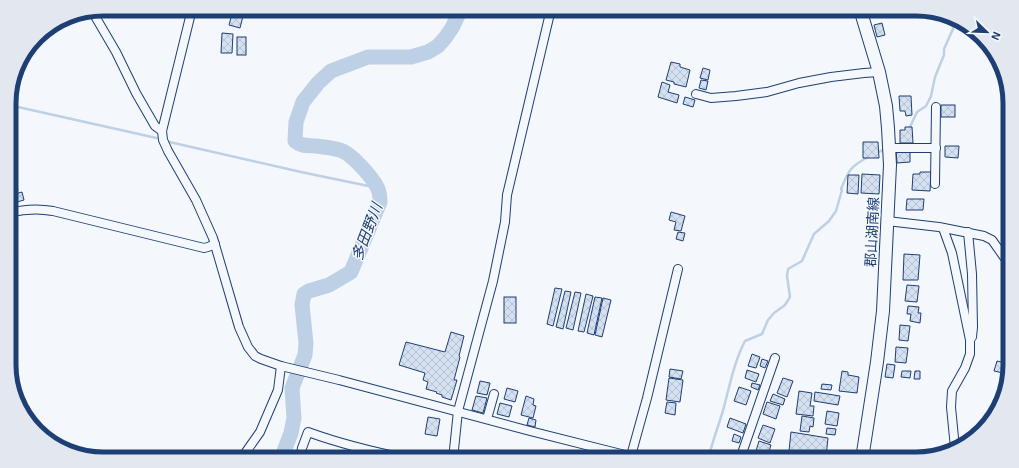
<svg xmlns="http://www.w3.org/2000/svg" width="1019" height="468" font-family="'Exo 2','Noto Sans JP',sans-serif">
<defs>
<pattern id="building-cross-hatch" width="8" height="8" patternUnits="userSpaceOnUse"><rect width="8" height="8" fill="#d5e0f0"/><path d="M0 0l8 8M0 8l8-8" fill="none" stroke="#b6c1d1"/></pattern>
</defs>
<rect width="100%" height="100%" fill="#f4f7fb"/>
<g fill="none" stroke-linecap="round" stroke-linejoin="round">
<g stroke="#bed0e5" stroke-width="2.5">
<path d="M9 105 161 139"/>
<path d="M909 129 917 112 926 106 931 96 935 77 944 55V49L957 20"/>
<path d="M165 141 301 172 378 188"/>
<path d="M876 153 886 149"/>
<path d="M708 459C712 444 717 429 722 414 729 390 733 364 745 341L762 334 768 320 774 313 785 305 790 297 787 276 788 269 802 261 814 234 829 221 836 211 842 190 841 189C849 169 851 166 870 156"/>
</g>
<path stroke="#bed0e5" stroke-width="15" d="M281 459 291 433 294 418 292 388 305 355 306 343 302 305 304 294 309 291 329 285 351 272 380 202C380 197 380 192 377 187 372 177 351 153 340 150 333 148 324 147 316 146 308 145 302 147 295 141L296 122 303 102 318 83 331 71 368 57H411L428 52 438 46 445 38 452 28 461 9"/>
</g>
<g fill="url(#building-cross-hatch)" stroke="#1d3f73">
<path d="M533 9H545L543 16 532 13Z"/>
<path d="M233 10 244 12 240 28 229 25Z"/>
<path d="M882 23 885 35 877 37 874 25Z"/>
<path d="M222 33 233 34 232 53H221Z"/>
<rect x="237" y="37" width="9" height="18"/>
<path d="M671 62 680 64V67L690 70 686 87 674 84V82L666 80Z"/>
<path d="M703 68 710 70 708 80 700 78Z"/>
<path d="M701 80 708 81 706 90 699 88Z"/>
<path d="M662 82 670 85 668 92 679 95 677 103 658 97Z"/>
<path d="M899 96H911L912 115 906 116 905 111H900Z"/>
<path d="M685 97 695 100 693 107 683 104Z"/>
<rect x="941" y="105" width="14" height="12"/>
<path d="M905 127H912L913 143H900V130H905Z"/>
<path d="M863 142H878L879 158H863Z"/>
<path d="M945 146H959L958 158 945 157Z"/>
<path d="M910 149V162L897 163 896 150Z"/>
<path d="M9 170 18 190 9 194Z"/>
<path d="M920 172H931L930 191 912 190 913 174H920Z"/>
<path d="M862 174 880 175 879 194 861 193Z"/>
<path d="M848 175H859L858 194 847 193Z"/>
<path d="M22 192 24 200 17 202 15 194Z"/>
<path d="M907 199H924L923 210H906Z"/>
<path d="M671 212 685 216 681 231 674 230 676 222 669 220Z"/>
<path d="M678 232 685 233 683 241 676 239Z"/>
<path d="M904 254 920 255 918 280H903Z"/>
<path d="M907 285 919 286 917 302 905 301Z"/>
<path d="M555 288 562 289 553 326 547 324Z"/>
<path d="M565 291 571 292 563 329 556 327Z"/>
<path d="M575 292 581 293 573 330 566 328Z"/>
<path d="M586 294 593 296 584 332 578 331Z"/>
<rect x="504" y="297" width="12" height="26"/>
<path d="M595 297 602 298 594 335 587 333Z"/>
<path d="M603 298 611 300 602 337 595 335Z"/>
<path d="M908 306 919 307 918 313H921L920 323 910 321 911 314H907Z"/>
<path d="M900 325 910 326 908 341 899 340Z"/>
<path d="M451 332 464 336 459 356 460 357 454 380H457L451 400 442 397V395L436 393 437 392 426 389 428 382 423 380 425 373 399 365 406 342 445 352Z"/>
<path d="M896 347 908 348 906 363 895 362Z"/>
<path d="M752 354 760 357 756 368 748 366Z"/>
<path d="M762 359 768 361 765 368 760 366Z"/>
<path d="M997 361 1010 364 1008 374 994 371Z"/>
<path d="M887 364 895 365 893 378 885 377Z"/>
<path d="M670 369 683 371 681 379 669 377Z"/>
<path d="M747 370 759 374 756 382 745 378Z"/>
<path d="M842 371 848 372V375L859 377 857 393 839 391Z"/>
<path d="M902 371H911L910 378 901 377Z"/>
<path d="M915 371H920V379H914Z"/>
<path d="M669 378 683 380 680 402 666 400Z"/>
<path d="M783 378 793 381 787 397 777 393Z"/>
<path d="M480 381 490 383 487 395 477 393Z"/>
<path d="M752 383 760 385 758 390 751 387Z"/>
<path d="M822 384 832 385 831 390 821 389Z"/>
<path d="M739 387 751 391 746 405 734 401Z"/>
<path d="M507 388 518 391 515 402 504 399Z"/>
<path d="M799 391 812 393 810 406H814L813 416 796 414Z"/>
<path d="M815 392 840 396 838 405 814 401Z"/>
<path d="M773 394 785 399 783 405 770 401Z"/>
<path d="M476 396 487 398 483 413 472 410Z"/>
<path d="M526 396 534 399 533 405 536 406 533 418 521 415Z"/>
<path d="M667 402 676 403 675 415 665 413Z"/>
<path d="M767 402 780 406 776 419 763 414Z"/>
<path d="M500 403 512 406 509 417 497 414Z"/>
<path d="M827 411 839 413 837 426 825 424Z"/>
<path d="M802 416 814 418 813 427 810 426 809 432 800 431Z"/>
<path d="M428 417 440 419 437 436 425 434Z"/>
<path d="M529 418 536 420 535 427 527 425Z"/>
<path d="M730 418 746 424 743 433 727 427Z"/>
<path d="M763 425 775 429 770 443 758 438Z"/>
<path d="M827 428 836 429 835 435 826 434Z"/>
<path d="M791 432 828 438 826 457 789 451Z"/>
<path d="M734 434 741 437 739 443 732 441Z"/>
<path d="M759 441 771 445 768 455 756 451Z"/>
</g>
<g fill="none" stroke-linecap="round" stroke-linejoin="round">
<g stroke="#1d3f73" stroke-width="10">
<g id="minor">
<path d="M192 9 162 131 163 140 168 151 196 200 213 238 239 327 248 347 255 356 261 359 281 366 339 380 530 431 641 459"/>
<path d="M92 11 116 52 136 93 155 126 162 131"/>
<path d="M696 94 711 98 736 96 767 92 799 83 831 77 864 73 879 72"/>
<path d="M889 148H936"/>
<path d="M935 184 936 107"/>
<path d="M9 213C24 209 37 208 53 211L204 248 208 247 215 244"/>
<path d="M887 221 939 227 984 236 992 240 1004 257 1010 263"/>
<path d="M943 228 952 253 970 340V354L965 368 952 391 951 407 955 448"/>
<path d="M968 232 972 274 973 327 972 337"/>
<path d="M487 419 494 394"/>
<path d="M631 457 632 452 647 398 678 269"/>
<path d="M241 459 260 432 278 390 281 366"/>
<path d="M300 459 302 448 308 432C341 444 374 452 409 459"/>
<path d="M453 459 458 411 493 281 505 222 507 195 551 9"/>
<path d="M740 459 775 358"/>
</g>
</g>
<g stroke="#1d3f73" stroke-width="14">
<path id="primary" d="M860 9 879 72 886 106 888 128 890 165 883 311 877 362 862 459"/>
</g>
<use href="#minor" stroke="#f4f7fb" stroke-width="8"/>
<use href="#primary" stroke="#f4f7fb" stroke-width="12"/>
</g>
<g text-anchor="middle" stroke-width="3" stroke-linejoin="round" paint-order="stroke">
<g font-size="14" fill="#1d3f73" stroke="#f4f7fb">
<text transform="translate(872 232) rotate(-87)" y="5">郡山湖南線</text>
</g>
<g font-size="15" font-style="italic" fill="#1d3f73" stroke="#f4f7fb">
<text transform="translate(367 232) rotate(-69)" y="5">多田野川</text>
</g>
</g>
<path d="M0 0H1019V468H0ZM103 16H916A87 87 0 0 1 1003 103V365A87 87 0 0 1 916 452H103A87 87 0 0 1 16 365V103A87 87 0 0 1 103 16Z" fill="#e3e8f0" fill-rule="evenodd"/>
<path fill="none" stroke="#1d3f73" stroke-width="5" d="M103 16H916A87 87 0 0 1 1003 103V365A87 87 0 0 1 916 452H103A87 87 0 0 1 16 365V103A87 87 0 0 1 103 16Z"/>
<g transform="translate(987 32) rotate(113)" stroke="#f4f7fb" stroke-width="3" paint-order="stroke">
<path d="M0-3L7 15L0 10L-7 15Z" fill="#1d3f73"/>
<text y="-6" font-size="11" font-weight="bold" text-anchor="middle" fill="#1d3f73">N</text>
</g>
</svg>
